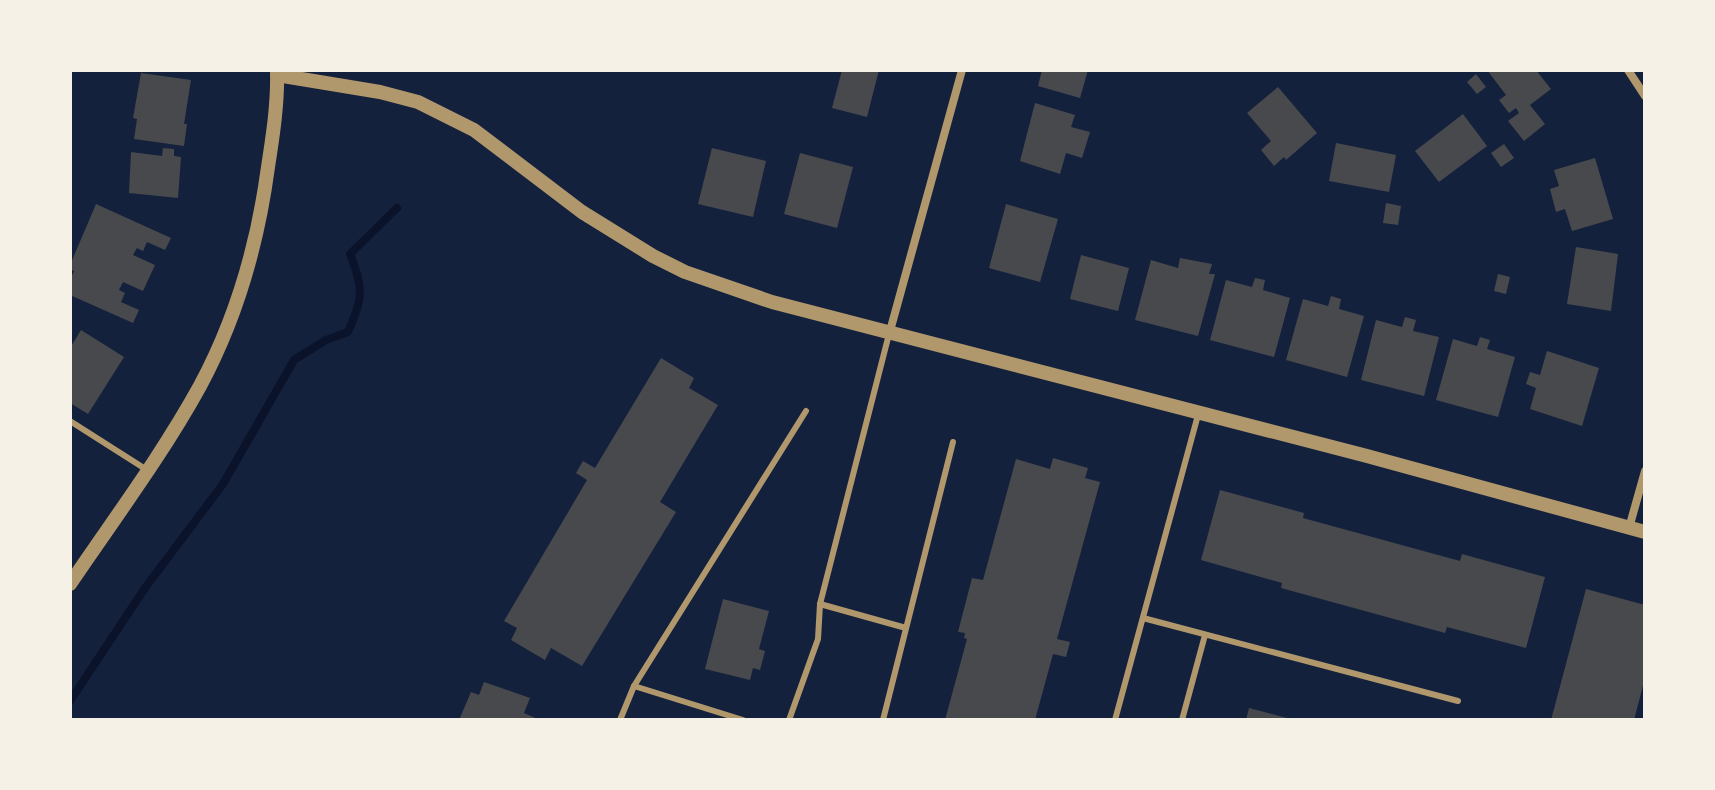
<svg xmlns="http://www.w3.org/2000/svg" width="1715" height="790" font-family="'Libre Baskerville',serif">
<rect width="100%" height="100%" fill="#14213d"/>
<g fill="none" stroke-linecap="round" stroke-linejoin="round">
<path stroke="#0b132b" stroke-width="8" d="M70 701 145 588 223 484 294 360 326 340 348 332C363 297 364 290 350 254L397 208"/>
</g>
<g fill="#48494c">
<path d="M842 70H879L867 117 832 108Z"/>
<path d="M1042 70H1088L1080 98 1038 86Z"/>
<path d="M1487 70H1536L1551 89 1530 105 1545 124 1524 141 1508 121 1519 113 1516 108 1509 113 1499 100 1506 95Z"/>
<path d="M141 73 191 80 184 124H187L184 146 134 139 137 119 133 118Z"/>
<path d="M1476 74 1486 87 1477 94 1467 82Z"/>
<path d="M1278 87 1317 133 1286 160 1284 157 1274 166 1261 150 1271 141 1247 113Z"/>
<path d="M1035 103 1075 115 1071 127 1090 132 1082 158 1066 153 1060 174 1020 161Z"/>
<path d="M1463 114 1487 146 1439 182 1415 151Z"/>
<path d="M1336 143 1396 155 1389 192 1329 181Z"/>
<path d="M1504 144 1514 158 1501 167 1491 153Z"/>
<path d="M163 148 174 149V156L181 157 178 198 129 193 131 152 162 156Z"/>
<path d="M712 148 766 161 753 217 698 204Z"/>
<path d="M800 153 853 167 837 228 784 214Z"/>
<path d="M1595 158 1613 219 1572 231 1565 209 1556 212 1550 189 1559 186 1554 170Z"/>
<path d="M1386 203 1401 206 1398 225 1383 223Z"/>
<path d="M96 204 171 238 165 250 147 242 143 251 137 248 133 255 155 265 143 291 123 282 119 290 125 293 121 302 139 310 133 323 70 295V280L74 271 70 269V265Z"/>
<path d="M1006 204 1058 219 1040 282 989 268Z"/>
<path d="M1576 247 1618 254 1611 311 1567 304Z"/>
<path d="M1081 255 1129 268 1118 311 1070 299Z"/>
<path d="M1180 258 1212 264 1209 274H1215L1198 336 1135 320 1151 260 1178 268Z"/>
<path d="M1498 274 1510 277 1506 294 1494 291Z"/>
<path d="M1255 278 1265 280 1263 290 1290 298 1274 357 1210 340 1226 280 1252 287Z"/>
<path d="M1331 296 1341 299 1339 309 1364 316 1347 377 1286 360 1303 299 1328 306Z"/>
<path d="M1405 317 1416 320 1413 331 1439 337 1424 396 1361 380 1376 320 1402 327Z"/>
<path d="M81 330 124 357 88 414 70 403V348Z"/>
<path d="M1480 337 1490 340 1487 349 1515 357 1498 417 1436 400 1453 339 1477 346Z"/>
<path d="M1547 351 1599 368 1582 426 1530 409 1536 388 1526 384 1530 372 1540 375Z"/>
<path d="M661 358 694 378 689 388 718 405 660 502 676 512 582 666 551 648 545 660 511 640 517 628 504 621 587 480 576 473 583 461 595 468Z"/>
<path d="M1053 458 1088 468 1085 478 1100 482 1057 639 1070 642 1066 657 1053 654 1035 720H945L967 639 964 638 965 633 958 632 972 578 983 580 1016 459 1050 469Z"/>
<path d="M1220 490 1304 513 1303 518 1460 561 1462 554 1545 577 1526 648 1447 627 1445 633 1281 588 1282 583 1201 560Z"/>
<path d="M1586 589 1645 605V678L1634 720H1551Z"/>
<path d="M723 599 769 611 759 649 765 651 760 670 753 668 750 680 705 669Z"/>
<path d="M484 682 530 698 524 713 540 720H459L471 692 479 695Z"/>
<path d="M1249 708 1291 719 1290 720H1246Z"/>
</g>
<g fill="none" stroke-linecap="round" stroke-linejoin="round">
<g stroke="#b1986c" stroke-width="6">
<path d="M70 421 147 470"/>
<path d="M820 604 906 628"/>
<path d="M1143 618 1458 701"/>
<path d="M634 686 743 720"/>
<path d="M620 720 634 686 806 411"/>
<path d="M789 720 818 639 820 604 889 334"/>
<path d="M883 720 953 442"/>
<path d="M1115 720 1198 415"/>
<path d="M1182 720 1205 635"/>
</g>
<g stroke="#b1986c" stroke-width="8">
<path d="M1628 70 1645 96"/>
<path d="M890 331 962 70"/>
<path d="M1629 528 1645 471"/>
</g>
<g stroke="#b1986c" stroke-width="14">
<path d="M277 75 380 92 418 102 474 130 582 212 653 256 685 272 772 302 1367 456 1645 532"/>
<path d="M70 584C114 519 162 455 200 386 236 319 258 242 268 167 273 135 278 102 277 70"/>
</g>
</g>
<rect width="1715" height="790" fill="none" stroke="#f6f1e7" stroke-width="144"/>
</svg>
